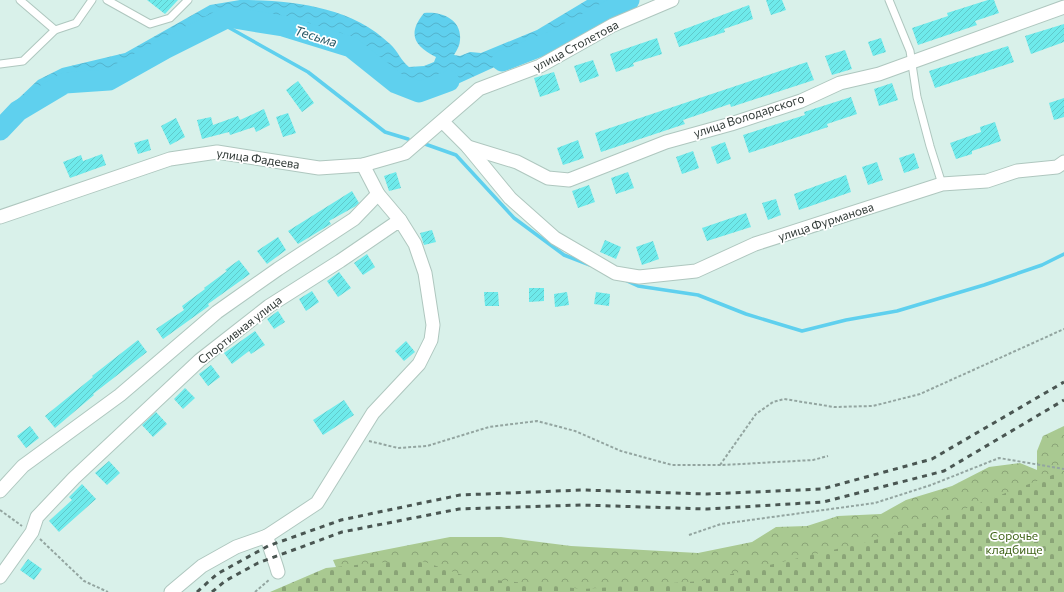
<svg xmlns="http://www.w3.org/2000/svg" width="1064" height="592" font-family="Commissioner,sans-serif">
<defs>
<pattern id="forest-crowns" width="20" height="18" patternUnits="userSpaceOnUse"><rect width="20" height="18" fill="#a9c991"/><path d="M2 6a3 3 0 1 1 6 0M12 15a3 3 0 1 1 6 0" fill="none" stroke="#8aa477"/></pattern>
<pattern id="cemetery-stones" width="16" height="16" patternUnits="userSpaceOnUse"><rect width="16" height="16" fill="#a9c991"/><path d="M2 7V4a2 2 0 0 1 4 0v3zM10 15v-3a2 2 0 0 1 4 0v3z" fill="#8aa477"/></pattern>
<pattern id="water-waves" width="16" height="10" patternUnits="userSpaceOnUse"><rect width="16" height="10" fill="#5fd0ee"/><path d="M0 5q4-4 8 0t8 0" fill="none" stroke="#53b3cd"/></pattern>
<pattern id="building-hatch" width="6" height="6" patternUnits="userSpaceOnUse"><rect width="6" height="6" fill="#6eeaeb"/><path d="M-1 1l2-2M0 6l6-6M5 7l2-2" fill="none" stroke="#60c9ca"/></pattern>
</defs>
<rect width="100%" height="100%" fill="#d9f1ea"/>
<path fill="url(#forest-crowns)" d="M1064 426V592H373L341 579 333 560 450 537H501L571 546 698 553 752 542 776 527 807 526 838 516 881 514 906 500 952 486 989 467 1020 463 1037 470V451L1043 436Z"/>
<path fill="url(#cemetery-stones)" d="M1055 474 1064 475V592H270L326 568 416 559 468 577 583 589 702 581 875 540 951 514Z"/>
<path fill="url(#water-waves)" d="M240 0C291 0 351 6 390 44 398 51 401 61 409 67L424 66 434 62 436 57C414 46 407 34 424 13 441 11 462 19 460 40 460 45 457 50 454 55L460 56 470 52 481 53 537 30 587 0H626L523 54 442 91 426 92 403 83 379 58 354 40 283 19 249 18 204 24 181 38 159 54 136 65 114 71 83 77 48 89 20 107 0 132V116L38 80 62 68 125 53 210 5Z"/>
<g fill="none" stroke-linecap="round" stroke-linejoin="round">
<g stroke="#5fd0ee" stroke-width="3.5">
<path d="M219 22 308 72 385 132 408 139"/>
<path d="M425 144 456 155 514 218 564 255 590 265"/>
<path d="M625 280 638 286 698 295 746 314 802 331 846 320 897 311 984 285 1042 265 1064 254"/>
</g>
<g stroke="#5fd0ee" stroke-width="21">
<path d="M502 61 556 40 629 0"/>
<path d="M0 130 18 111 65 83 109 80 166 48 228 17 283 26 351 47 396 83 419 92 449 81"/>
</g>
</g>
<g fill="url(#building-hatch)">
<path d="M147 0H178L165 14Z"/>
<path d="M766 0H782L786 10 771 15Z"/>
<path d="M988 0H994L999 13 975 21 977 25 918 45 912 28 948 16 947 13Z"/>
<path d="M749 5 753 19 724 29 725 32 679 47 674 33Z"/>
<path d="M1064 24V42L1031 54 1025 36Z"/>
<path d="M657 38 662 54 633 63 634 66 616 72 610 54Z"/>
<path d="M881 38 886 52 873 56 868 42Z"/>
<path d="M1008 46 1014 62 935 88 929 71Z"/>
<path d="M845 50 852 69 832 75 825 56Z"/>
<path d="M593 60 599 76 580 83 574 66Z"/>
<path d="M807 62 814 80 731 107 730 104 683 120 685 124 601 152 595 133Z"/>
<path d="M554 72 560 90 540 97 534 78Z"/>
<path d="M298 81 314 103 302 112 286 90Z"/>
<path d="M892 83 898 100 879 106 874 89Z"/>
<path d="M851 97 857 114 827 124 828 127 749 153 743 135 805 115 804 112Z"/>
<path d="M1064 98V117L1054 120 1049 103Z"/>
<path d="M264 109 270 125 256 132 254 127 230 135 229 132 202 139 197 120 211 117 213 125 238 116 240 120Z"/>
<path d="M288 113 296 133 283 137 276 117Z"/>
<path d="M176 118 185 137 170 145 161 126Z"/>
<path d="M995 122 1001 141 972 151V154L956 159 950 143 981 132 980 127Z"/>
<path d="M148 139 151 150 138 154 134 143Z"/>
<path d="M578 140 584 158 563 165 557 148Z"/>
<path d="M725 142 731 159 717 164 711 147Z"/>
<path d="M693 151 699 168 682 174 676 157Z"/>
<path d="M914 153 919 168 904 173 899 158Z"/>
<path d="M102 154 106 165 70 178 63 162 81 155 83 161Z"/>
<path d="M877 162 883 180 868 185 862 167Z"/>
<path d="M396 172 401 188 389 191 384 176Z"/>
<path d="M628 172 634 188 616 194 611 178Z"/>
<path d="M846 175 851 192 799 210 794 194Z"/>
<path d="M589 185 595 202 578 208 572 191Z"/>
<path d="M352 191 359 203 356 206 329 221 331 224 298 244 288 231Z"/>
<path d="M776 199 781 215 768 220 762 203Z"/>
<path d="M746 213 751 227 707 241 702 228Z"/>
<path d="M432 230 436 242 424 245 420 233Z"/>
<path d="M278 237 286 250 267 264 257 251Z"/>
<path d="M605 240 621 247 616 259 600 252Z"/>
<path d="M653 241 659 259 642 265 636 247Z"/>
<path d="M367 254 375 267 363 275 354 263Z"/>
<path d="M239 260 250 274 208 304 209 306 163 339 156 329 184 310 182 306 205 289 204 288 227 271 225 270Z"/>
<path d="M339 272 351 288 338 297 327 281Z"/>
<path d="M529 288H544V301L529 302Z"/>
<path d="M312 291 319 302 306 311 299 299Z"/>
<path d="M484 292H498L499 306H485Z"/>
<path d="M567 292 569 305 555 307 554 294Z"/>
<path d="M596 292 610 294 609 306 594 304Z"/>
<path d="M278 311 285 322 274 329 267 319Z"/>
<path d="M255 331 265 345 251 354 249 351 232 364 224 353Z"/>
<path d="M138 340 147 352 93 394 94 395 55 428 45 416 93 377 92 376Z"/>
<path d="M406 341 415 352 404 361 395 351Z"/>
<path d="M211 365 220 377 208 386 199 374Z"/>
<path d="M185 388 195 398 183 409 174 399Z"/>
<path d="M344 400 354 415 323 435 313 420Z"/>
<path d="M156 412 167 424 153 437 142 425Z"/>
<path d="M30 426 39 438 26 448 17 436Z"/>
<path d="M109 461 120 473 107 485 95 473Z"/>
<path d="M82 484 96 499 59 532 49 521 72 500 69 497Z"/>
<path d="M28 559 42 569 34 580 20 570Z"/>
</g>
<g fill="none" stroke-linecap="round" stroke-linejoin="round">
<g stroke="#afc7bf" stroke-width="9">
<g id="service">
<path d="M20 0 55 30"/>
<path d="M107 0 150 24 170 18 188 0"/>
<path d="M889 0 910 51 917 97 930 146 942 184"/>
<path d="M0 64 23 61 55 30 76 23 92 0"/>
</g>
</g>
<g stroke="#afc7bf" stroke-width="15">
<g id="minor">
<path d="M443 122 468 147 517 162 548 178 569 180 666 142 731 124 801 101 840 83 879 74 1064 7"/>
<path d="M468 147 510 198 555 238 615 273 639 277 696 271 755 244 942 184 987 181 1017 171 1057 167 1064 162"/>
<path d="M363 165 378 194 400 220"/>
<path d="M0 217 170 159 217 152 319 168 363 165 405 153 479 89 540 66 613 25 672 0"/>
<path d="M0 491 23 466 120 395 217 312 278 269 354 219 378 194"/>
<path d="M0 577 32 532 37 517 74 478 200 360 269 306 340 261 400 220 415 244 425 273 433 325 431 340 419 364 373 413 317 503 267 536C269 548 275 560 278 572"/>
<path d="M171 592 202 566 236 547 267 536"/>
</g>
</g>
<g stroke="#93a5a0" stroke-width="2" stroke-dasharray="3 2" stroke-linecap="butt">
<path d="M369 441 398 448 427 446 489 427 537 421 575 431 621 451 672 465H723L813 460 828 456"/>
<path d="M720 465 756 414 773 402 784 399 834 407 873 406 920 394 1064 329"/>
<path d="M0 510 22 526"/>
<path d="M689 535 721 524 875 503 931 485 999 458 1064 469"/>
<path d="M40 539 84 581 108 592"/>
<path d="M255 592 270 579"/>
</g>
<use href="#service" stroke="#fff" stroke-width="7"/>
<use href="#minor" stroke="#fff" stroke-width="13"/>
<g stroke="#4a5652" stroke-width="3" stroke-dasharray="5 5" stroke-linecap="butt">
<path d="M197 592 217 574 268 546 341 520 460 495 582 490 707 494 822 489 932 459 1064 382"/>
<path d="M212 592 225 581 258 563 342 532 459 509 581 505 707 509 823 502 944 471 1064 400"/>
</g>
</g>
<g text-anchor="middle" stroke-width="3.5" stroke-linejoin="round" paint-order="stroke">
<g font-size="12" fill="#303936" stroke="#fff">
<text transform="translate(576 46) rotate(-28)" y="4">улица Столетова</text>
<text transform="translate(749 116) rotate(-18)" y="4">улица Володарского</text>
<text transform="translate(258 159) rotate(8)" y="4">улица Фадеева</text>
<text transform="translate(826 222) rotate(-18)" y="4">улица Фурманова</text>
<text transform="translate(240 330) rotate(-38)" y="4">Спортивная улица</text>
</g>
<g font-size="12" fill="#3e6316" stroke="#fff">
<text x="1014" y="540">Сорочье<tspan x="1014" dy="14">кладбище</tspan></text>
</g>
<g font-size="13" font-style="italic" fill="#2b5b68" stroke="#fff">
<text transform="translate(316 36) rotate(17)" y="5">Тесьма</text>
</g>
</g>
</svg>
